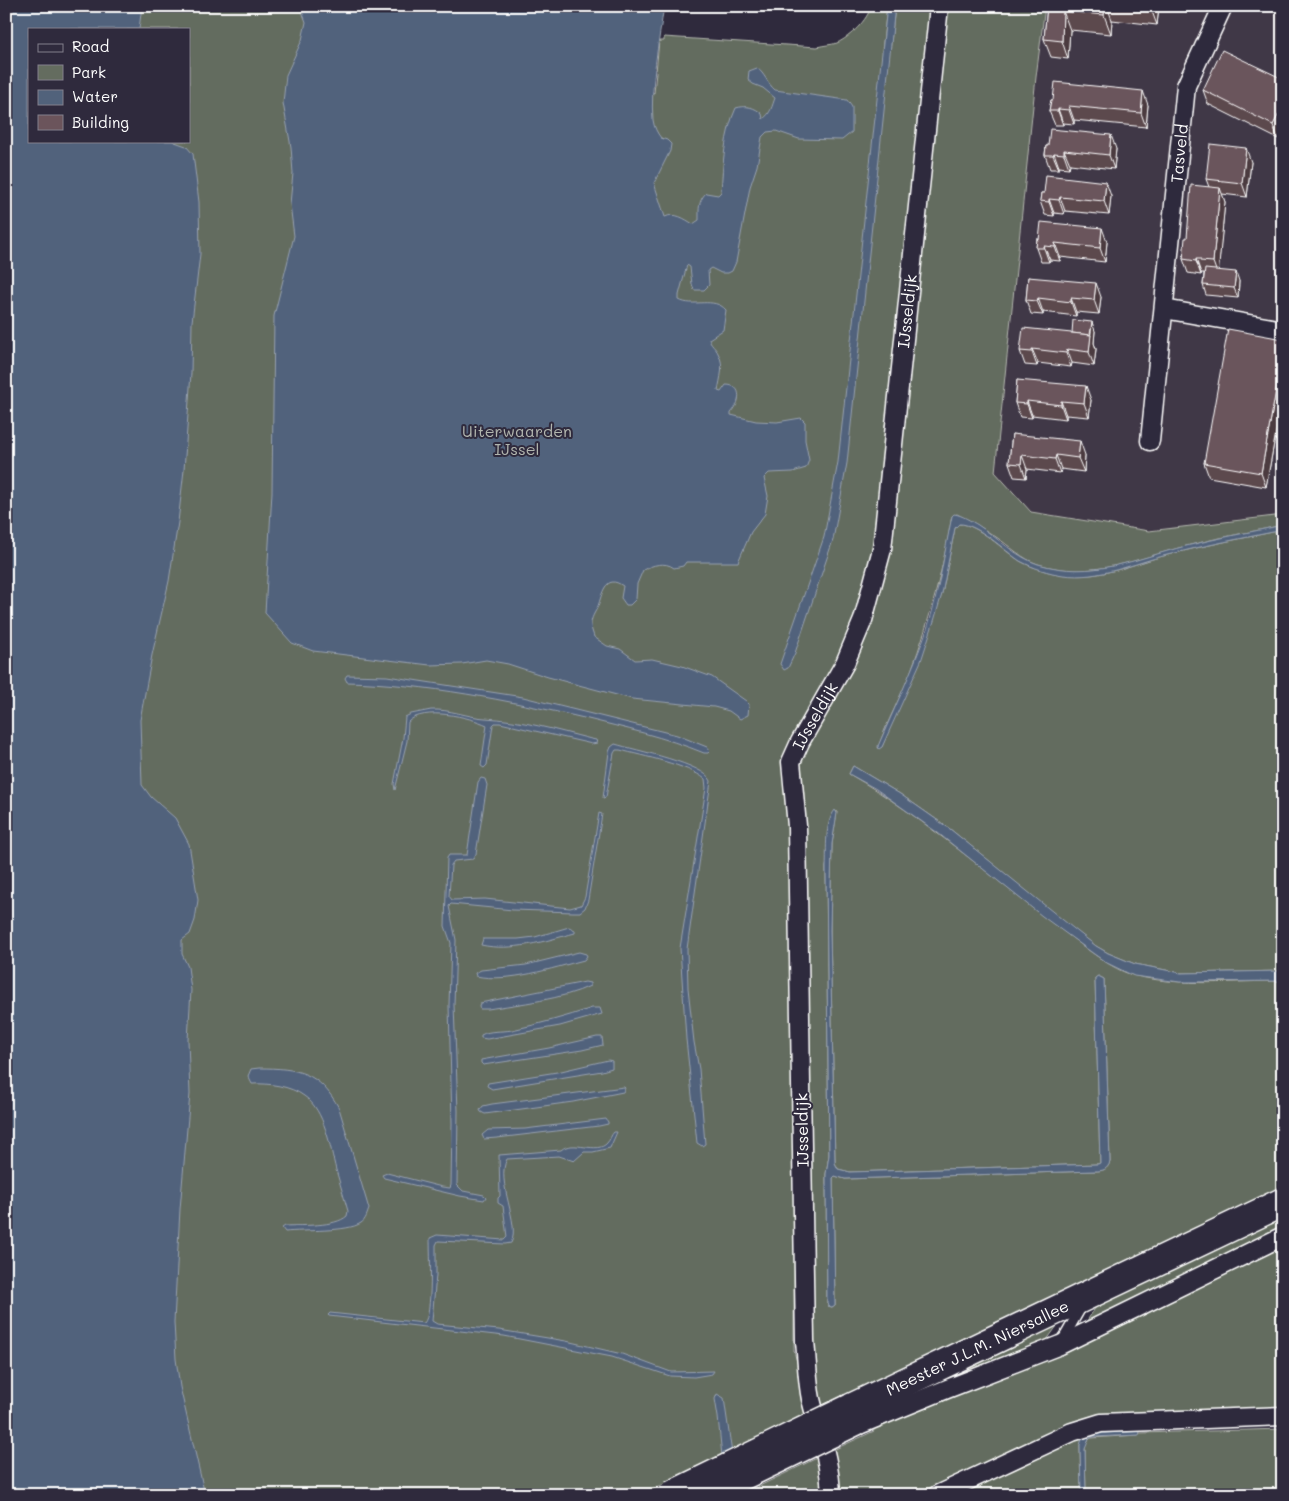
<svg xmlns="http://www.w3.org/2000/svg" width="1289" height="1501" font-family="Mali,sans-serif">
<rect width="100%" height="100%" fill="#2f2a3d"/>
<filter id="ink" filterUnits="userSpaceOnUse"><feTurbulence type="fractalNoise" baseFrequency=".02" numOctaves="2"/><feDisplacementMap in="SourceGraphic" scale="10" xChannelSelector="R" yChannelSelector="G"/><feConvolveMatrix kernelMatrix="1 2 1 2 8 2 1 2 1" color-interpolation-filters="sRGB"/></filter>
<g filter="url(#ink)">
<path fill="#413746" d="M970 6H1283V561L1018 537 958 486Z"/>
<g fill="#646c5f" stroke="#b2b6af" fill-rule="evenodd">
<path d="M132 6H498L654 93 659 41H664V37L817 47C824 45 831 45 837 43 850 37 868 20 871 6H887L882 51 890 52 895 6H934L875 550 852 633 793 745 795 1048 794 1351 810 1412 731 1452 641 1495H154L114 141H189V29H127Z"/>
<path d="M944 6H1045L1036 77 995 472 1031 512 1149 531 1283 515V525C1252 532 1220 537 1190 545 1138 558 1092 581 1038 564 1022 559 1010 546 996 537 984 529 971 521 957 514L952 516C943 569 930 620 911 671 901 697 887 721 878 748L882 747 942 594 955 528 959 524C977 523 1005 552 1020 561 1033 568 1052 574 1067 575 1102 579 1135 563 1167 555 1206 545 1244 538 1283 530V971L1181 973 1135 964 1108 953 1096 946 1072 928 950 829 900 794 853 766 849 774C926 818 991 878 1062 930 1082 945 1111 970 1136 976 1183 987 1235 981 1283 981V1190L1039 1308 818 1407 811 1376 794 768 864 631ZM837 811 832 844 830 930 835 1163 838 1169 850 1172 1098 1164 1100 1163 1095 978 1098 976 1104 979 1110 1162C1107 1170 1103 1171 1094 1171L845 1179 835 1176 833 1178 835 1305 832 1307 828 1306 827 1303 826 1174 829 1155 826 867Z"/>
<path d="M1283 1215V1232L1083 1327 1099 1302Z"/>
<path d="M1283 1244V1413L1110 1419 930 1495H836L831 1451 874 1431 873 1426Z"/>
<path d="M1062 1319 1044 1344 857 1421Z"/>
<path d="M1283 1429V1495H1086L1085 1447 1087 1441 1091 1438 1138 1435 1140 1433Z"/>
<path d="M1084 1437 1080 1445 1081 1495H954L1061 1445Z"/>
<path d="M823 1455 827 1495H741Z"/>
</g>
<g fill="#51627b" stroke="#97a1b0">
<path d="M6 6H142L139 29H29V141H172L186 146 193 154 199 202 200 254 192 322 191 373 184 470 178 522 169 581 152 655 140 720 142 785 151 797 175 818 189 844 198 900 195 920 190 934 182 940V954L188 967 191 990 188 1040 190 1094 180 1209 174 1322 176 1359 180 1387 205 1495H6Z"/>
<path d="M300 6H664C659 40 650 87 653 120 654 127 657 133 661 138L667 140 671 144 670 151 654 183 665 217C675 212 685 219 693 224L699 220C699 209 698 201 706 193L718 195 721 192C723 164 724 134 736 108 746 105 755 107 762 114L763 119C771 113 772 106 775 98L763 88 753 84 748 80 749 71 757 68C765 74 767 83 775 90L847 100 852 107V132L842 140 799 139 776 131 767 132 762 137 757 166 750 187 736 262 732 271 728 273H721L711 268 708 270 709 285 704 290H694L692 284 690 267 687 265 679 295V300C693 308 714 296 726 310L723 330 709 339C710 345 716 348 718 353 725 365 720 378 718 391L721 392 726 385C744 385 740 404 731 413V415L756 421 777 422 801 418 805 422V440L809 460 806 468 793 472 769 473 764 478 768 496 765 514 751 532 738 562H686L683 566 674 568C665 561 652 565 643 570L637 584 636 599 630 605H626L621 598 623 586C605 573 602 595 598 606 595 613 591 617 591 625 591 629 593 633 594 637L607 646 620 649 635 660 652 659 682 666 712 677 746 701 749 704 748 715 740 719 729 711 714 707 632 699 548 677 508 664 486 660 462 664 430 665 313 651 292 643 265 613 272 492 274 316 294 236 290 204 293 173 291 147 283 103 286 75 302 40 306 22Z"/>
<path d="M887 6H895L847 463 833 540 795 653 788 668 784 670 780 664 824 537 838 462Z"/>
<path d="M954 514C962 515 971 521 978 525 996 537 1018 558 1038 564 1093 580 1134 559 1186 546 1218 538 1251 532 1283 525V530C1244 538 1205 545 1167 555 1134 563 1099 580 1063 575 1049 573 1033 568 1020 561 1005 551 977 523 959 524L955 528 942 594 934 621 921 661 882 747 879 749 878 746C895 707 913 669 927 629 939 592 944 554 952 516Z"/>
<path d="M347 675 387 676 523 697 677 735 707 747 710 751 708 753H704C665 737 624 728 584 718 506 700 427 684 347 682L345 678Z"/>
<path d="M431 710C450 709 467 717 485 718 521 720 556 730 591 739L596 740 597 743 592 744 500 723H495L493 725 487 765 484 768 481 766 487 725C470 717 423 706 408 722L407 741 395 790 394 784 403 738 405 717 411 714Z"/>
<path d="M615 744C635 750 705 764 711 781L687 949 688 988 694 1042 699 1069 705 1144 702 1146 697 1143 686 1039 680 948 706 788 705 779C688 765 643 756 620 750H616L614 753 606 797 603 798 609 752 611 747Z"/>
<path d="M853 766 900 794 950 829 1073 928 1096 946 1108 953 1135 964 1181 973 1283 971V981L1180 982 1134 976 1107 963 1094 954 1042 916 938 833 876 789 849 774Z"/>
<path d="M481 778 485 779 487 785 476 854 473 859 454 861 451 865 449 896 452 900 485 899 570 908 581 905 585 897 599 813 602 814 588 900 585 908 580 912H573L513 910 451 904 449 906 456 940 454 1005 458 1111 457 1185 463 1191 484 1195 486 1197 484 1200 460 1196 384 1178 382 1175 387 1173 442 1187 450 1188 451 1185 452 1123 449 1005 451 943 445 926 447 858 449 855H467L478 782Z"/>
<path d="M835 810 837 813 832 844 830 930 835 1163 838 1169 850 1172 1098 1164 1100 1163 1095 978 1098 976 1104 979 1110 1162C1107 1170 1103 1171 1094 1171L845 1179 835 1176 833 1178 835 1305 832 1307 828 1306 827 1303 826 1174 829 1155 826 867C827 849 824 824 835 810Z"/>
<path d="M569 927 575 930V933C545 941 512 952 481 945L483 939H518L535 937Z"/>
<path d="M579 952 586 954 587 956 584 960C553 968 508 983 476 976L475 973 481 970 526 965Z"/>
<path d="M585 982 590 983V986C564 999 518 1004 488 1009H480L479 1007 480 1003Z"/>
<path d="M592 1008H600L602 1014 560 1026 487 1039 481 1038V1035C490 1030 501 1032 512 1030 539 1024 566 1017 592 1008Z"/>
<path d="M597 1037H602L603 1045 582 1050 483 1065 481 1063V1060L549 1048Z"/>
<path d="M608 1060 612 1061V1068L602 1071 492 1089 487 1086 488 1083 557 1072Z"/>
<path d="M259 1068C298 1068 319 1072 339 1108L369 1209C367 1214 366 1220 361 1223 348 1232 303 1230 285 1232L282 1228 285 1226C302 1225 335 1227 347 1216L348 1211C344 1197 340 1184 336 1170 330 1147 325 1110 304 1096 291 1086 268 1083 252 1084L248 1076 251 1069Z"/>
<path d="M624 1087 625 1088 623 1092 573 1102 485 1114 481 1112 480 1110 483 1106 492 1104Z"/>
<path d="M606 1119 608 1122V1124L599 1126 497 1138 484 1139 482 1135 488 1130 525 1129Z"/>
<path d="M614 1132H617L610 1148 593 1152H584L574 1161 559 1156 507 1159C495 1181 521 1224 511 1243L505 1244 438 1241 436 1245V1275L432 1321 437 1324 499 1330 566 1341 622 1354 671 1372 714 1371 712 1374 694 1377 670 1376 612 1357 504 1336 329 1316 328 1315 330 1313 424 1323C433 1314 430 1254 430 1238L437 1235 504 1240 507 1237 503 1206 498 1203V1198L500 1196 499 1155 561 1150C573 1139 597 1155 607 1143 610 1140 611 1135 614 1132Z"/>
<path d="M717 1394 724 1398 738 1495H731L722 1456 718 1417 715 1399Z"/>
<path d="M1138 1431 1140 1432 1139 1435 1093 1437 1089 1439 1085 1449 1086 1495H1081L1080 1445 1082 1439 1088 1434Z"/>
</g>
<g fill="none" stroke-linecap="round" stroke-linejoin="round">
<g stroke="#fff" stroke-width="12">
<path id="service" d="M1062 1341 1082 1306"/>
</g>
<g stroke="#fff" stroke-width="21">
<g id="minor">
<path d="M1164 309 1283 330"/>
<path id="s1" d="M1150 441 1186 86 1223 6"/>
<path d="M859 1425 947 1389 1060 1345 1283 1236"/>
<path id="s2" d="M831 1495C830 1461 819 1432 811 1399 807 1380 807 1360 805 1341L797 826 791 762 800 742 845 663 863 620 882 549 939 6"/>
<path d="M937 1495 1072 1432 1101 1423 1283 1416"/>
</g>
</g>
<g stroke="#fff" stroke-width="31">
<g id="primary">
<path id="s3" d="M851 1408 1283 1202"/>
</g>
</g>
<use href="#service" stroke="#2f2a3d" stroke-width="9"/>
<use href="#minor" stroke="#2f2a3d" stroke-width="18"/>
<use href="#primary" stroke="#2f2a3d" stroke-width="28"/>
<g stroke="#fff" stroke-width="21" stroke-linecap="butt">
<path id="minor-bridge" d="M714 1495 859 1425"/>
</g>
<g stroke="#fff" stroke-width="31" stroke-linecap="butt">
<path id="primary-bridge" d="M672 1495 851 1408"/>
</g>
<use href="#minor-bridge" stroke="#2f2a3d" stroke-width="18"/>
<use href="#primary-bridge" stroke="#2f2a3d" stroke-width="28"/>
</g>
<g fill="#5c484e" stroke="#fff">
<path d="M1047 6H1159L1157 25 1112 20 1111 34 1070 30 1068 59 1051 57 1044 39Z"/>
<path d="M1283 79 1278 139 1208 104 1203 90Z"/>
<path d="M1051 100 1148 105 1146 127 1074 120V124L1063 123V125H1055L1049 111Z"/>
<path d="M1046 146 1116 149 1114 169 1070 164 1069 168 1059 167V169H1050L1045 155Z"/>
<path d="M1251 162 1247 197 1222 194 1225 202 1218 270 1239 281 1238 298 1206 295 1203 285 1204 273H1201V275L1188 273 1183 259 1187 238 1209 187 1206 179Z"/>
<path d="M1041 193 1111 196 1109 215 1065 211 1064 214 1054 213V216L1045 215 1040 201Z"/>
<path d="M1283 214V234L1280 225Z"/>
<path d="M1037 239 1107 242 1105 262 1060 257V261L1050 260 1049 262H1041L1036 248Z"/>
<path d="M1028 277 1101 297 1099 314 1076 312V316L1043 312V315L1031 314 1026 300Z"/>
<path d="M1095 331 1094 343 1096 349 1094 366 1072 363 1071 367 1038 363 1037 366 1025 365 1020 351 1072 333Z"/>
<path d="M1283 339V394L1266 487 1209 477 1204 463Z"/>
<path d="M1017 380 1091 400 1089 417 1066 415V419L1032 415V418L1020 417 1015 403Z"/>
<path d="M1012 434 1085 455 1084 472 1061 469 1060 473 1027 469 1026 478 1014 477 1009 463Z"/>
</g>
<g fill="#4b3b40" stroke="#fff">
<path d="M1105 6H1107L1112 20 1111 34 1104 15Z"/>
<path d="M1150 6H1159L1157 25Z"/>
<path d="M1063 11 1070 30 1068 59 1062 41Z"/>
<path d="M1143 91 1148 105 1146 127 1141 113Z"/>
<path d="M1069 106 1074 120V124L1069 110Z"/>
<path d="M1283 106V131L1278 139 1273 125Z"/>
<path d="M1058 109 1063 123V125L1058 111Z"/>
<path d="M1111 135 1116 149 1114 169 1109 155Z"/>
<path d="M1246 148 1251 162 1247 197 1242 183Z"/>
<path d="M1064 150 1070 164 1069 168 1064 154Z"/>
<path d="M1054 153 1059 167V169L1053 155Z"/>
<path d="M1106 182 1111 196 1109 215 1104 201Z"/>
<path d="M1220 188 1225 202 1218 276 1213 262Z"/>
<path d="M1060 197 1065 211 1064 214 1059 200Z"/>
<path d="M1049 199 1054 213V216L1049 202Z"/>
<path d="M1102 228 1107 242 1105 262 1100 248Z"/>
<path d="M1055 243 1060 257V261L1055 247Z"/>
<path d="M1044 246 1050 260 1049 262 1044 248Z"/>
<path d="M1196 259 1201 273V275L1196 261Z"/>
<path d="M1236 272 1239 281 1238 298 1234 288Z"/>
<path d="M1096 283 1101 297 1099 314 1094 300Z"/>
<path d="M1038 298 1043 312V315L1037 301Z"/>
<path d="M1071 298 1076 312V316L1071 302Z"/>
<path d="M1092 322 1095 331 1094 343 1096 349 1094 366 1089 352Z"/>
<path d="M1032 349 1038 363 1037 366 1032 352Z"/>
<path d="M1067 349 1072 363 1071 367 1066 353Z"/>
<path d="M1283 352V394L1266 487 1261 473Z"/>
<path d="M1086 386 1091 400 1089 417 1084 403Z"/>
<path d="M1027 401 1032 415V418L1027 404Z"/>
<path d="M1061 401 1066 415V419L1061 405Z"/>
<path d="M1080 441 1085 455 1084 472 1078 458Z"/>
<path d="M1022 455 1027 469 1026 478 1021 464Z"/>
<path d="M1056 455 1061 469 1060 473 1055 459Z"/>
</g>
<g fill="#6b545b" stroke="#fff">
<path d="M1047 6H1105L1104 15 1063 11 1062 41 1044 39Z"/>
<path d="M1222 50 1283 79V106L1273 125 1203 90Z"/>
<path d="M1055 82 1143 91 1141 113 1069 106V110L1058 109V111H1049L1051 100H1053Z"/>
<path d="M1050 129 1111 135 1109 155 1064 150V154L1054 153 1053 155H1045L1046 146H1048Z"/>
<path d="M1210 144 1246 148 1242 183 1206 179Z"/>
<path d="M1046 175 1106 182 1104 201 1060 197 1059 200 1049 199V202L1040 201 1041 193H1044Z"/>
<path d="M1191 185 1220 188 1213 262 1200 261V259H1196V261L1183 259 1185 238H1187Z"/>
<path d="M1282 213 1283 214V226L1280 225Z"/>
<path d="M1041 222 1102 228 1100 248 1055 243V247L1044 246V248H1036L1037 239 1039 240Z"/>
<path d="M1205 269 1236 272 1234 288 1203 285Z"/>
<path d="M1028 277 1096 283 1094 300 1071 298V302L1038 298 1037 301 1026 300Z"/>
<path d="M1073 320 1092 322 1090 335 1072 333Z"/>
<path d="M1023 328 1091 335 1089 352 1067 349 1066 353 1032 349V352L1020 351Z"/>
<path d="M1228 329 1283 339V352L1261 473 1204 463Z"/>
<path d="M1017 380 1086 386 1084 403 1061 401V405L1027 401V404L1015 403Z"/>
<path d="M1012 434 1080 441 1078 458 1056 455 1055 459 1022 455 1021 464 1009 463Z"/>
</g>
</g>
<g text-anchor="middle" stroke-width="4" stroke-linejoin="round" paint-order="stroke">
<g font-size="16" fill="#fff" stroke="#2f2a3d">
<text dy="6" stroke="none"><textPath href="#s1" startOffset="289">Tasveld</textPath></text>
<text dy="6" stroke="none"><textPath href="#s2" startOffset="1208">IJsseldijk</textPath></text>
<text dy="6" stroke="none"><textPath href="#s2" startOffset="788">IJsseldijk</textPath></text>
<text transform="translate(802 1130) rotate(-91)" y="6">IJsseldijk</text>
<text dy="6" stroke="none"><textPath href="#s3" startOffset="140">Meester J.L.M. Niersallee</textPath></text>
</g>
<g font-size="16" fill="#b2b6af" stroke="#2f2a3d">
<text x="517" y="437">Uiterwaarden<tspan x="517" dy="18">IJssel</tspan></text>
</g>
</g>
<rect width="1289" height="1501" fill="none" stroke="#2f2a3d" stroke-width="25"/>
<rect x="12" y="12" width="1264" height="1476" fill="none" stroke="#fff" stroke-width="2" filter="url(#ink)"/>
<rect x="28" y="28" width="162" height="115" fill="#2f2a3d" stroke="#827f8b"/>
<rect x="38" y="44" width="25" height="8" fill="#2f2a3d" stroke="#827f8b"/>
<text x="72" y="52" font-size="15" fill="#ffffff">Road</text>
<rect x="38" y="65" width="25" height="15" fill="#646c5f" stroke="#827f8b"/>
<text x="72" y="78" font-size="15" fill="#ffffff">Park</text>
<rect x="38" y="90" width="25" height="15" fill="#51627b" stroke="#827f8b"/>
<text x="72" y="102" font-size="15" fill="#ffffff">Water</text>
<rect x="38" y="115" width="25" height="15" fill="#6b545b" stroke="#827f8b"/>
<text x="72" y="128" font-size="15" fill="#ffffff">Building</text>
</svg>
